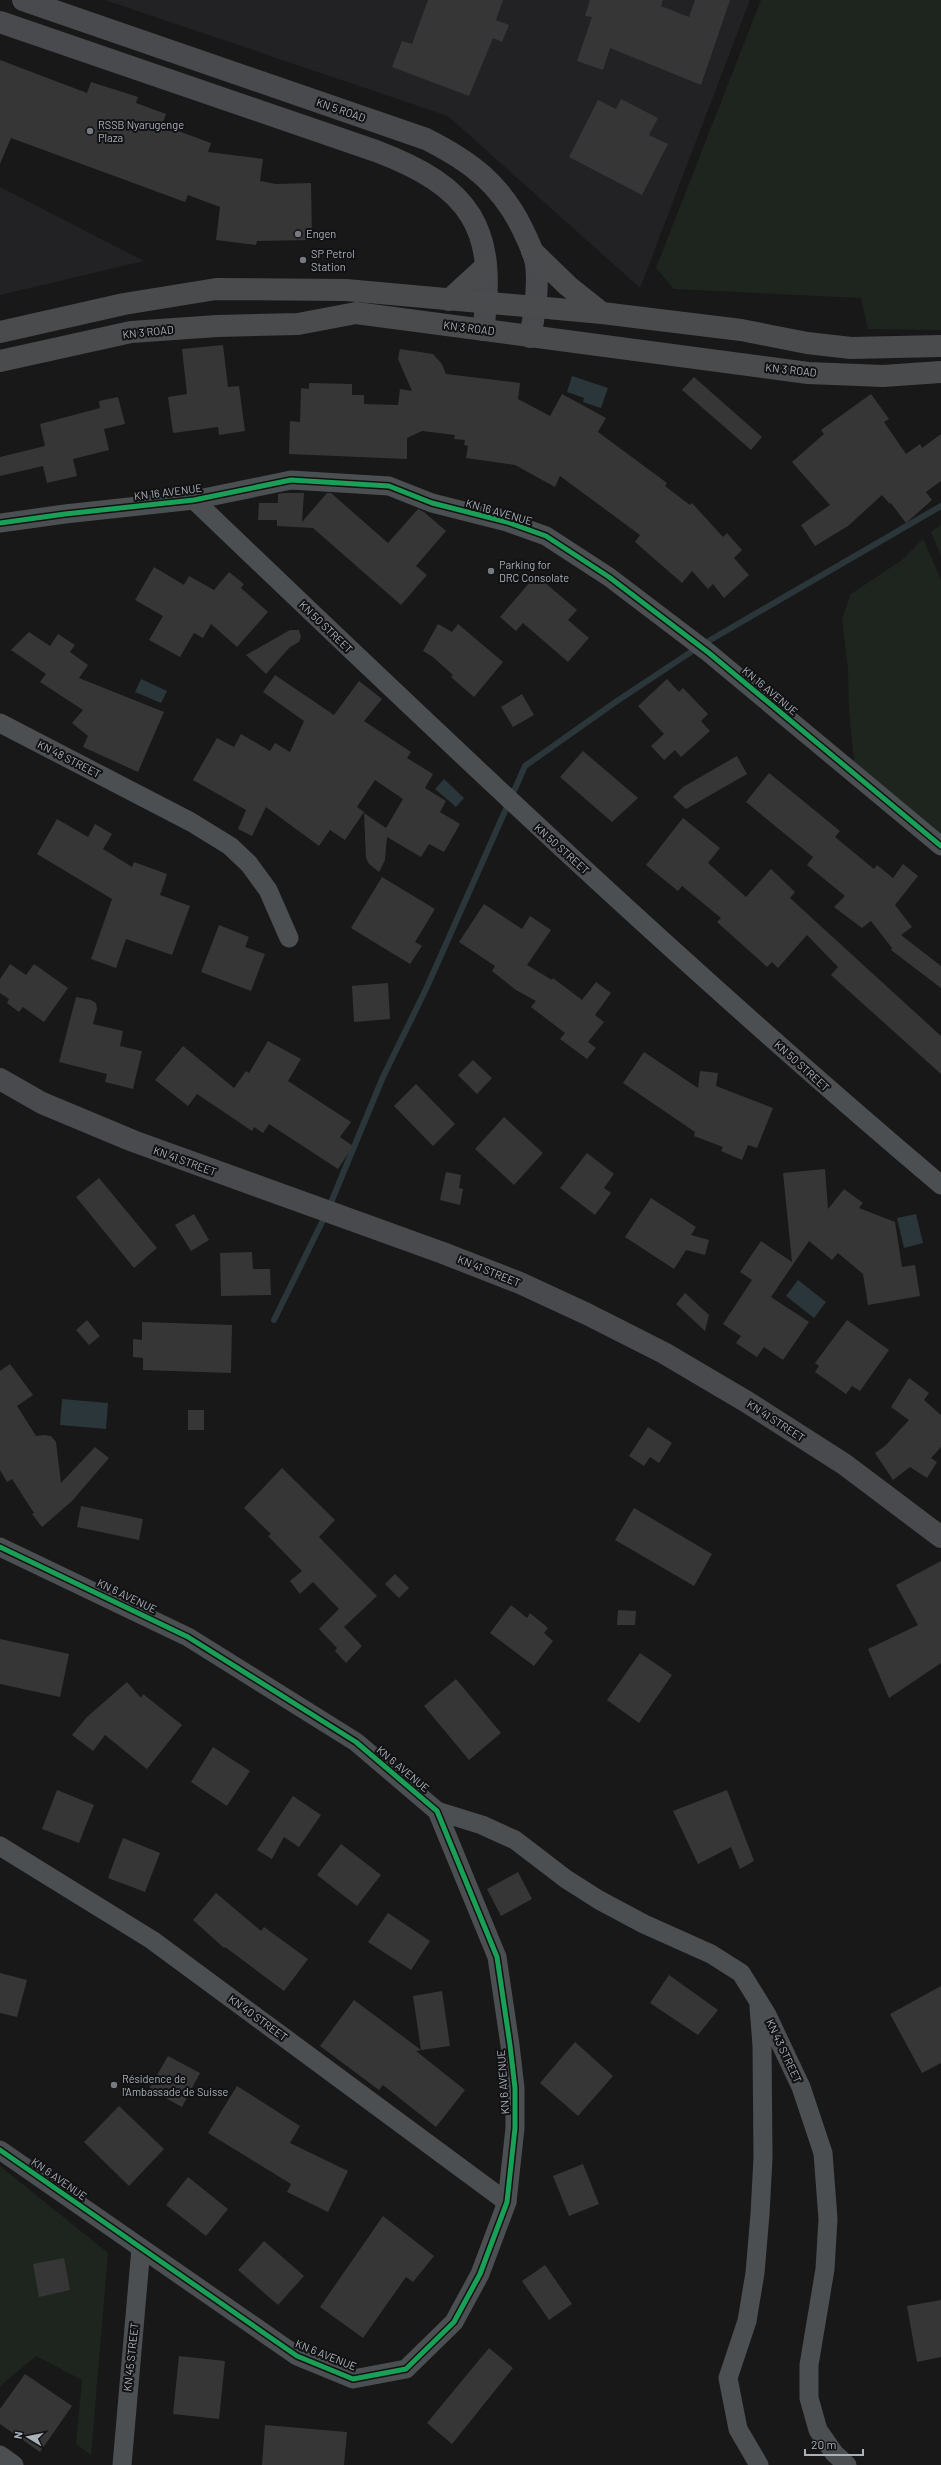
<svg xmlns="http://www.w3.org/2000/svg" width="941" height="2465" font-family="Barlow,sans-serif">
<rect width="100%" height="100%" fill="#181818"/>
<g fill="#222224">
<path d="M105 0H750L640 288 448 116Z"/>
<path d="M0 187 144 261 0 295Z"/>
</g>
<g fill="#1e251e">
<path d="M761 0H941V330L868 329 861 298 674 289 656 268Z"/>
<path d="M941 525V556L931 532Z"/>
<path d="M923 539 941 580V836L855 769 849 712 848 669 842 619 851 594 902 560Z"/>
<path d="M0 2166 108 2253 91 2455 76 2444 82 2380 36 2356 0 2386Z"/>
</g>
<g fill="#2a363a">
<path d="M572 376 608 388 601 408 583 402 584 398 567 392Z"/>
<path d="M141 679 167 691 161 703 135 692Z"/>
<path d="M444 779 464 798 456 807 435 789Z"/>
<path d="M916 1214 923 1243 904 1248 897 1218Z"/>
<path d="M798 1280 826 1302 814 1318 786 1296Z"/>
<path d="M62 1399 108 1403 106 1429 60 1425Z"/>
</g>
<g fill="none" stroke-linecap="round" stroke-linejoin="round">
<path stroke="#2a363a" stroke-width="6" d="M274 1320 327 1212 383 1077 426 989 525 766 617 701 700 646 941 506"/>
</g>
<g fill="#363637">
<path d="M428 0H503L496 20 509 25 502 42 493 38 469 96 392 67 402 41 412 44Z"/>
<path d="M590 0H663L661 6 689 17 695 0H730L701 85 610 48 603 70 577 61 592 17 585 16Z"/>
<path d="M0 60 87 93 91 82 138 97 136 103 166 114 162 125 211 143 208 152 263 159 260 181 276 184 311 183 312 240 257 241 256 245 216 240 220 207 188 195 185 202 11 138 0 164Z"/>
<path d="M621 99 658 118 649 135 668 144 642 195 569 157 598 100 616 109Z"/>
<path d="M223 345 228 387 239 386 245 431 219 435 218 427 173 433 168 397 187 394 182 349Z"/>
<path d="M400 349 433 354 442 364 446 374 520 383 518 399 550 416 562 394 606 418 598 432 667 483 665 486 690 505 692 503 723 537 727 533 742 550 734 558 749 575 724 598 713 584 708 589 692 571 682 583 635 542 640 535 560 476 555 487 515 465 466 458 468 446 464 445 465 440 454 439 455 435 422 431 407 438V459L289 454 290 421 300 422 301 388 309 389V383L352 384V395H364V404L398 405 400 389 412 391 398 359Z"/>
<path d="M694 377 762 437 751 450 682 390Z"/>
<path d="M871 394 889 419 884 422 906 454 920 444 922 448 941 434V481L926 492 932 500 906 523 891 503 890 504 882 495 848 526 815 546 801 525 830 505 792 462 824 434 821 430Z"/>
<path d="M118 397 125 424 104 429 109 450 73 459 77 476 47 483 43 466 0 476V457L45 446 40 424 100 408 99 401Z"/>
<path d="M284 493H304L302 522 327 493H331L388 543 418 509 424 512 446 531 416 566 427 575 401 605 313 528 277 526V520H258L259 503H278V494Z"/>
<path d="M154 567 184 585 189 576 214 590 229 572 244 584 241 588 268 612 237 647 211 624 203 638 194 633 180 657 149 640 163 616 135 600Z"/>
<path d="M536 575 577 610 568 620 589 638 568 662 523 623 516 631 500 617Z"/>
<path d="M438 624 452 632 458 624 503 662 474 697 451 677 453 675 433 657 423 651Z"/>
<path d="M290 630H299L301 637 299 642 290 647 266 674 246 655Z"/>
<path d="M29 632 50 646 58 634 75 645 70 652 88 665 79 678 164 712 138 772 83 747 88 736 72 723 83 710 40 682 46 674 11 650Z"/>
<path d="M275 675 334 715 359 681 382 699 364 721 411 752 407 758 433 774 425 788 446 801 440 812 460 824 444 852 429 844 421 857 387 837 385 860 379 872 369 864 366 858 364 813 386 828 403 799 375 780 357 807 364 812 345 840 330 830 319 846 266 807 252 836 238 829 246 810 193 780 217 738 234 747 241 734 270 751 275 743 290 752 304 721 263 692Z"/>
<path d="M667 679 679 692 683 688 708 714 701 721 710 731 681 757 675 750 664 760 651 746 664 734 638 706Z"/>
<path d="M522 694 534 715 513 727 501 707Z"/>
<path d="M583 751 638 798 612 822 560 777Z"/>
<path d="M737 756 747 774 686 809 673 797 683 787Z"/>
<path d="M769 773 840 831 835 837 874 869 877 865 893 878 903 864 918 876 895 905 912 927 901 935 941 966V988L891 950 892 948 871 921 862 928 834 907 845 896 807 865 813 857 746 802Z"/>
<path d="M683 818 720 848 708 863 746 897 771 869 795 892 790 898 941 1036V1074L831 975 838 967 807 935 778 968 772 962 767 967 717 922 721 918 682 886 678 891 646 865Z"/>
<path d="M57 819 88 837 95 824 112 834 103 849 132 867 134 862 167 874 160 895 190 906 172 955 126 939 116 968 91 959 112 899 37 854Z"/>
<path d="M382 877 435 909 415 942 422 946 410 964 351 928Z"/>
<path d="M484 904 522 929 530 916 551 930 527 965 552 980 553 978 582 1000 596 982 611 993 595 1015 604 1022 588 1042 596 1048 587 1059 560 1039 565 1033 531 1007 536 1001 516 990 492 971 495 966 459 942Z"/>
<path d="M219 925 249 937 245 947 265 954 251 991 201 972Z"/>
<path d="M10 964 26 975 34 964 68 988 44 1022 23 1007 19 1012 7 1003 9 999 0 993V979Z"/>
<path d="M388 983 390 1019 354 1022 352 986Z"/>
<path d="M76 997 91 1000 96 1003 97 1009 93 1024 123 1031 120 1046 142 1051 133 1089 105 1082 107 1074 59 1062Z"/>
<path d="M268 1041 301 1059 288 1081 351 1122 340 1137 353 1146 338 1169 269 1124 263 1133 254 1127 252 1131 197 1094 188 1106 155 1080 183 1046 234 1088 246 1071 249 1073Z"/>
<path d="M644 1052 698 1088 700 1071 718 1073 716 1086 773 1108 757 1148 748 1145 742 1160 721 1151 723 1147 694 1136 695 1132 623 1083Z"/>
<path d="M473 1060 492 1078 477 1094 458 1075Z"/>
<path d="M416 1084 455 1124 433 1146 394 1106Z"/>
<path d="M504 1117 543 1153 514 1185 475 1149Z"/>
<path d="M587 1153 614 1174 604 1188 611 1193 595 1215 560 1188Z"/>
<path d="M825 1169 828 1209 844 1189 863 1203 859 1208 895 1222 902 1267 915 1265 920 1296 868 1305 863 1274 838 1253 832 1260 809 1241 771 1297 809 1322 783 1360 764 1347 757 1357 736 1343 741 1336 723 1324 752 1280 740 1272 761 1241 792 1262 783 1173Z"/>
<path d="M446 1172 461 1175 459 1188 463 1189 460 1205 440 1200Z"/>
<path d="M99 1178 157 1248 134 1268 76 1197Z"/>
<path d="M651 1198 696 1227 691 1235 709 1240 705 1255 686 1250 674 1269 625 1237Z"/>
<path d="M194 1214 209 1240 191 1251 175 1225Z"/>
<path d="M252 1252 253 1269H270L271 1295 221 1296 220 1253Z"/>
<path d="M685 1293 709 1315 705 1331 676 1304Z"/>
<path d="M87 1320 100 1336 89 1345 76 1330Z"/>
<path d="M847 1320 889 1350 860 1391 852 1386 846 1394 815 1372 819 1366 815 1363Z"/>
<path d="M142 1322 232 1325 231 1373 143 1370V1358L133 1357V1339L142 1340Z"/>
<path d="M10 1364 33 1395 17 1406 36 1436 44 1435 51 1436 56 1442 61 1483 95 1447 109 1458 72 1501 42 1527 32 1514 34 1513 12 1479 7 1482 0 1470V1371Z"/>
<path d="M909 1378 929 1393 924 1400 941 1415V1447L931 1458 937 1462 927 1478 910 1467 893 1480 875 1453 885 1446 909 1420 891 1407Z"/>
<rect x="188" y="1410" width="16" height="20"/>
<path d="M648 1427 672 1443 659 1463 650 1457 644 1466 629 1456Z"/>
<path d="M282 1468 335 1520 319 1537 377 1596 344 1627 362 1646 346 1663 335 1651 337 1648 319 1629 339 1609 313 1582 300 1594 290 1581 302 1571 268 1536 271 1534 244 1508Z"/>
<path d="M81 1506 143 1519 139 1540 77 1527Z"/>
<path d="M634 1508 712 1554 694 1586 615 1540Z"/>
<path d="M941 1561V1663L889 1698 868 1649 918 1625 896 1585Z"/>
<path d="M395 1574 409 1588 399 1598 385 1584Z"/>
<path d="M511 1605 527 1618 530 1613 548 1628 544 1633 553 1641 534 1666 490 1633Z"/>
<path d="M618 1610 636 1611 635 1625H617Z"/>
<path d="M0 1639 69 1654 60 1697 0 1684Z"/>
<path d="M640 1653 672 1675 639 1723 607 1700Z"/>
<path d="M456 1679 501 1733 469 1760 424 1706Z"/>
<path d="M127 1682 141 1698 143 1694 182 1725 147 1769 105 1735 93 1751 72 1735 87 1717Z"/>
<path d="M213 1747 250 1771 227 1806 191 1782Z"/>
<path d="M57 1790 94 1805 79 1843 42 1829Z"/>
<path d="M727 1790 754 1861 740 1869 731 1847 698 1864 673 1811Z"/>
<path d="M293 1796 321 1815 299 1847 284 1837 272 1859 257 1850Z"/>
<path d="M123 1838 160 1853 145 1892 108 1878Z"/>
<path d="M341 1844 381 1875 357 1906 317 1875Z"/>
<path d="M518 1872 532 1899 501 1916 487 1889Z"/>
<path d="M216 1893 261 1931 264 1927 308 1959 284 1991 225 1947 224 1948 193 1920Z"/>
<path d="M388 1913 430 1941 411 1970 368 1942Z"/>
<path d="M0 1973 27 1980 17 2017 0 2013Z"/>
<path d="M669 1975 718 2010 698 2035 650 2003Z"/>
<path d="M941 1986V2063L922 2073 890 2014Z"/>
<path d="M442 1991 450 2046 421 2050 413 1996Z"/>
<path d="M354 2000 421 2050 416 2051 465 2090 436 2127 383 2085 379 2090 320 2046Z"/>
<path d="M575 2042 613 2076 578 2116 540 2083Z"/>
<path d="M168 2056 200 2073 182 2107 149 2089Z"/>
<path d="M237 2086 300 2126 290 2143 348 2171 328 2212 287 2192 291 2184 208 2133Z"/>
<path d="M119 2106 164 2149 129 2186 84 2142Z"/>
<path d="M583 2164 599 2204 569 2216 553 2176Z"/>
<path d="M188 2177 228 2209 206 2236 166 2205Z"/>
<path d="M383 2216 434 2256 413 2282 406 2277 363 2338 320 2307Z"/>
<path d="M264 2241 304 2276 278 2305 238 2270Z"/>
<path d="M64 2258 70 2290 39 2297 33 2264Z"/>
<path d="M545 2265 572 2304 549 2320 522 2281Z"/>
<path d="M941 2300V2357L917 2362 907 2306Z"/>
<path d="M489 2348 513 2368 452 2444 427 2423Z"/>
<path d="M179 2356 225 2361 219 2419 173 2414Z"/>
<path d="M25 2374 72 2406 40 2452 0 2424V2409Z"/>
<path d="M265 2425 347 2432 344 2465H262Z"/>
</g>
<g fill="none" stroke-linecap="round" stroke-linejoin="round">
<g stroke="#4c4f51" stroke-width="19">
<path d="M194 500C438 734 683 967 941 1185"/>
<path d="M0 523 65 514 194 500 291 480 389 486 432 503 507 522 546 536 609 577 709 653 941 846"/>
<path d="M0 723 191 822 230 846 249 864 268 890 289 938"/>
<path d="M0 1547 188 1637 356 1742 437 1811 497 1957 510 2045 515 2088V2128L507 2202 480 2274 454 2322 406 2369 353 2379 297 2356 0 2150"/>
<path d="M437 1811 482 1825 515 1840 566 1879 599 1900 644 1924 711 1954 741 1973 767 2015 801 2087 823 2153 828 2219 825 2269 809 2365V2398L818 2430 834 2453 847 2465"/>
<path d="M0 1846 152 1940 507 2202"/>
<path d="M759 2007 762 2045 763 2158 760 2214 755 2273 747 2321 728 2378 738 2429 759 2465"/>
<path d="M0 2455 14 2465"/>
<path d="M122 2465 141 2248"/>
</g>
<g stroke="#494a4d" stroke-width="22">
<path d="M23 0 426 139C470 161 501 184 523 230 528 241 534 252 536 264 539 288 535 313 530 337"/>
<path d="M0 22 376 151C471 187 498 228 483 330"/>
<path d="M0 1079 42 1103 133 1141 443 1253 520 1283 587 1314 664 1353 747 1402 844 1464 941 1537"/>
</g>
<g stroke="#4a4b4d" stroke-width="22">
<path d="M532 251 568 286 602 313"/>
<path d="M449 300 486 266"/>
<path d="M0 332 124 304 216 289 346 290 602 313 741 330 807 343 851 348 941 346"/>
<path d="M0 361 131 332 217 326 298 324 356 313 808 373 883 376 941 372"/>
</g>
<g stroke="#121214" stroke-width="8">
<g id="cycleway">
<path d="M0 523 65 514 194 500 291 480 389 486 432 503 507 522 546 536 609 577 709 653 941 846"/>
<path d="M0 1547 188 1637 356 1742 437 1811 497 1957 510 2045 515 2088V2128L507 2202 480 2274 454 2322 406 2369 353 2379 297 2356 0 2150"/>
</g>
</g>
<use href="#cycleway" stroke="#1a9f57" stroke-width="5"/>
</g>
<g fill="#767b81" stroke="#121214" stroke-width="1.5">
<circle cx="90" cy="131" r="4"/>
<circle cx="298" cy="234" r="4"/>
<circle cx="303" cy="260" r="4"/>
<circle cx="491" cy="571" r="4"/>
<circle cx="114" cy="2085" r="4"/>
</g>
<g text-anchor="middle" stroke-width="4" stroke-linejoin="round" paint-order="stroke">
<g font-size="11" fill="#a9b1b9" stroke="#121214">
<text transform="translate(341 110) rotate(19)" y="4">KN 5 ROAD</text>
<text transform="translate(469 328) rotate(7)" y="4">KN 3 ROAD</text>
<text transform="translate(148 332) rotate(-6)" y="4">KN 3 ROAD</text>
<text transform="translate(791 370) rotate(6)" y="4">KN 3 ROAD</text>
<text transform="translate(168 492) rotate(-7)" y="4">KN 16 AVENUE</text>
<text transform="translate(499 512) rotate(16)" y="4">KN 16 AVENUE</text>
<text transform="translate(326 627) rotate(44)" y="4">KN 50 STREET</text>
<text transform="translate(770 691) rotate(40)" y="4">KN 16 AVENUE</text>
<text transform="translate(69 759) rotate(27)" y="4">KN 48 STREET</text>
<text transform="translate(562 849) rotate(42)" y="4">KN 50 STREET</text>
<text transform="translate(802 1066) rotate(42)" y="4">KN 50 STREET</text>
<text transform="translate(185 1161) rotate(20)" y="4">KN 41 STREET</text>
<text transform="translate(489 1271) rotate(22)" y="4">KN 41 STREET</text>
<text transform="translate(776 1421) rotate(33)" y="4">KN 41 STREET</text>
<text transform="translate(127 1596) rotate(26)" y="4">KN 6 AVENUE</text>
<text transform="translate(403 1769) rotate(40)" y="4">KN 6 AVENUE</text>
<text transform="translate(258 2018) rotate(36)" y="4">KN 40 STREET</text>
<text transform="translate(784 2051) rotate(65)" y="4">KN 43 STREET</text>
<text transform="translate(503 2082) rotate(-94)" y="4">KN 6 AVENUE</text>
<text transform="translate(59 2179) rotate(35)" y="4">KN 6 AVENUE</text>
<text transform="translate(326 2355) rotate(22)" y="4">KN 6 AVENUE</text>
<text transform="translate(131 2357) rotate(-84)" y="4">KN 45 STREET</text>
</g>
<g font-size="11" fill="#a9b1b9" stroke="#121214" text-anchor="start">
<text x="98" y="129">RSSB Nyarugenge<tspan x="98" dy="13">Plaza</tspan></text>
<text x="306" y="238">Engen</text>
<text x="311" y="258">SP Petrol<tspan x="311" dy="13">Station</tspan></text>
<text x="499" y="569">Parking for<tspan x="499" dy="13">DRC Consolate</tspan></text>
<text x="122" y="2083">Résidence de<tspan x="122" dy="13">l'Ambassade de Suisse</tspan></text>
</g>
</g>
<g transform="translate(28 2437) rotate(280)" stroke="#121214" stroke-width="3" paint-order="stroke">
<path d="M0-3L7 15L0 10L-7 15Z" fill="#a9b1b9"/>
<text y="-6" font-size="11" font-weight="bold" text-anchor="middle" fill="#a9b1b9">N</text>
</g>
<path d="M805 2449v6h58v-6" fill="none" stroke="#a9b1b9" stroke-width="2"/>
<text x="811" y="2449" font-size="12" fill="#a9b1b9" stroke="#121214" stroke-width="3" paint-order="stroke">20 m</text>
</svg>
